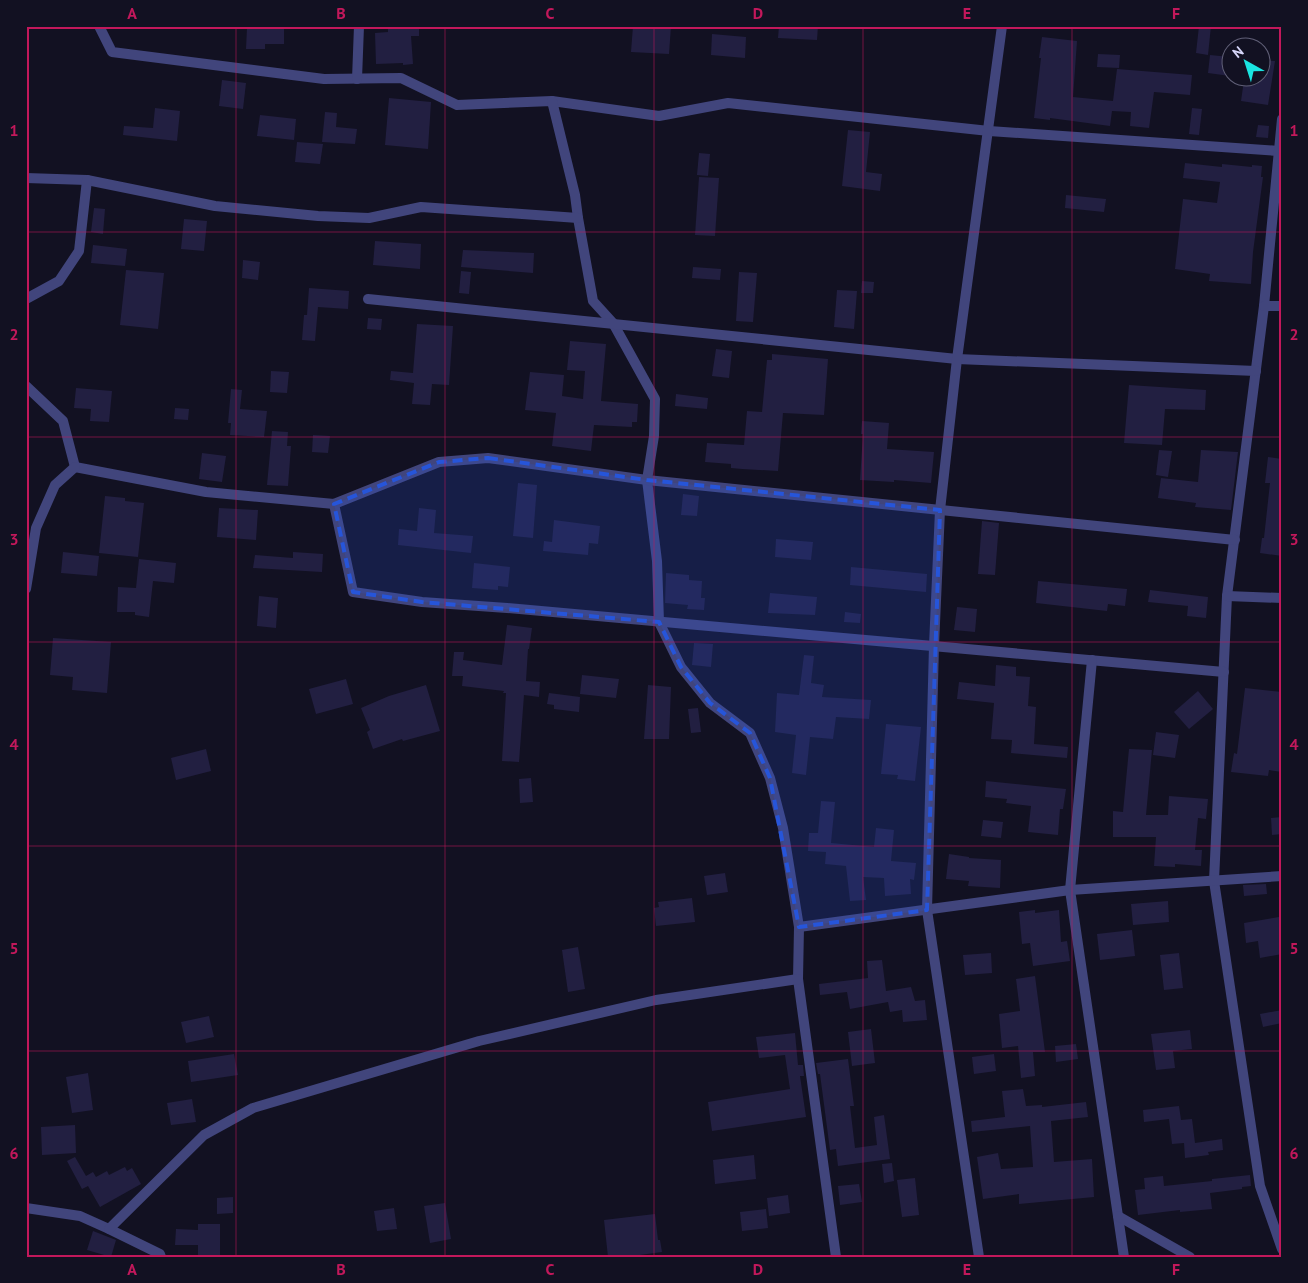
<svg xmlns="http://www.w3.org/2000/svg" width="1308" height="1283" font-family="'PT Sans',sans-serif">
<rect width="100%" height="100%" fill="#121122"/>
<g fill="#221f41">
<path d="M267 26H284V44H265V49H246L247 28H267Z"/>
<path d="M388 26H419V36H411L413 64 403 65V63L376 64 375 33 388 32Z"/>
<path d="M633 26H671L669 54 631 52Z"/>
<path d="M779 26H818L817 40 778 38Z"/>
<path d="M1199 26H1211L1208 55 1196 53Z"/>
<path d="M712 34 746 37 745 58 711 55Z"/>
<path d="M1042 37 1077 41 1073 97 1113 101 1117 69 1192 75 1190 95 1154 92 1149 128 1130 126 1131 112 1112 111 1110 126 1050 118V120L1034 118 1041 58H1039Z"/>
<path d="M1098 54 1120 55 1119 68 1097 67Z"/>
<path d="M1210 55 1230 57V76L1208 73Z"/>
<path d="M1260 60 1275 61 1268 105 1241 101 1244 80 1260 82Z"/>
<path d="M222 80 246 83 243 109 219 106Z"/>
<path d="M389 98 431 102 428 149 385 145Z"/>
<path d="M155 108 180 111 177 141 123 135 124 126 153 128Z"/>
<path d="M1192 108 1202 109 1199 135 1189 134Z"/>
<path d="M325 112 337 113 336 127 357 129 355 144 322 142Z"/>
<path d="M260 115 296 119 294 140 257 136Z"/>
<path d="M1258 125 1269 126 1268 138 1256 137Z"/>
<path d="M848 130 870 132 866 172 882 174 880 191 842 186Z"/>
<path d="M297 142 323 144 320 164 295 162Z"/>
<path d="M699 153 710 154 708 176 697 175Z"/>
<path d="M1185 163 1222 167V164L1252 167V165L1262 166 1261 177H1263L1253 252 1251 284 1209 281 1210 274 1175 269 1183 199 1217 203 1220 182 1183 178Z"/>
<path d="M699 177 719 178 715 236 695 235Z"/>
<path d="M1066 195 1106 199 1104 212 1065 208Z"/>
<path d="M94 208 105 209 103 234 91 232Z"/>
<path d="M184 219 207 221 204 251 181 249Z"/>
<path d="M375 241 421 244 420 269 373 265Z"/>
<path d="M93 245 127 249 125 266 91 263Z"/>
<path d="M463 250 534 253 533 273 461 267Z"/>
<path d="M243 260 260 262 258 280 242 278Z"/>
<path d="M693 267 721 269 720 280 692 278Z"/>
<path d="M126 270 164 273 158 329 120 325Z"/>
<path d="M461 271 471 272 469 294 459 293Z"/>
<path d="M739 272 757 273 753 322 736 321Z"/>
<path d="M862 281 874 282 873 293H861Z"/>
<path d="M309 288 349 291 348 309 318 307 315 341 302 340 304 315H307Z"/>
<path d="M837 290 857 291 854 329 834 327Z"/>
<path d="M368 318 382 319 381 330 367 329Z"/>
<path d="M417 324 453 326 449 385 432 384 430 405 412 404 414 383 390 380 391 371 413 373Z"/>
<path d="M570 341 606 344 601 401 638 404 637 422H632V427L594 425 591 451 552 446 556 413 525 410 530 372 564 375 562 396 583 399 585 371 567 370Z"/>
<path d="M716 349 732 351 729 378 712 376Z"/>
<path d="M772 354 828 359 824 415 783 413 778 471 742 469 731 468V464L705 462 707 443 744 445 747 411 762 412 767 360H772Z"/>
<path d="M271 371 289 372 287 393 270 392Z"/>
<path d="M1129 385 1206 390 1205 410 1165 409 1162 445 1124 443Z"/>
<path d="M76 388 112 391 109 422 90 421 91 409 74 408Z"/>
<path d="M231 389 242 390 240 409 267 411 264 437 230 435 231 423H228Z"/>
<path d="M676 394 708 398 707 409 675 406Z"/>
<path d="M175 408 189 409 188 420 174 419Z"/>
<path d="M862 421 889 423 887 449 934 452 931 483 894 480V482L860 480 863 434H861Z"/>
<path d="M272 431 288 432 287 446H291L288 486 267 485Z"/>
<path d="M313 435 330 436 328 453 312 452Z"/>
<path d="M1159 450 1172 451 1168 477 1156 475Z"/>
<path d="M1201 450 1238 452 1231 510 1195 507 1196 503 1158 498 1161 478 1198 482Z"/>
<path d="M202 453 226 456 222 482 199 479Z"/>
<path d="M1268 457 1282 459V556L1260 553 1262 538H1264L1270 483H1265Z"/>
<path d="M518 483 537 485 533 538 513 536Z"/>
<path d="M683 494 699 496 697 516 681 515Z"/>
<path d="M105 496 125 498V501L144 503 138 557 99 553Z"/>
<path d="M219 508 258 510 256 540 217 537Z"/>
<path d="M419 508 436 510 434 533 473 536 471 553 398 545 399 529 417 531Z"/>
<path d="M554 520 600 526 598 544 589 543 588 555 543 551 544 541 552 542Z"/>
<path d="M982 521 999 523 995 575 978 574Z"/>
<path d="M776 539 813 542 811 560 775 557Z"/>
<path d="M63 552 99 556 97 576 61 573Z"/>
<path d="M293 552 323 554 322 572 253 568 255 555 293 558Z"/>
<path d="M139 559 176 563 174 583 153 581 149 617 135 615V612H117L118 587 136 588Z"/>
<path d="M474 563 510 567 508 587 498 586V590L472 588Z"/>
<path d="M851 567 927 574 926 592 850 585Z"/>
<path d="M666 573 689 575V580L702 581 701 598H705L704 610 687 609 688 605 665 603Z"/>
<path d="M1038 581 1127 589 1125 606 1108 604 1107 611 1036 603Z"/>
<path d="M1150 590 1208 597 1206 618 1187 616 1188 606 1148 602Z"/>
<path d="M770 593 817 597 815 615 768 613Z"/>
<path d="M259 596 278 598 276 628 257 626Z"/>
<path d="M957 607 977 609 975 632 954 630Z"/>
<path d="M845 612 861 614 860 623 844 622Z"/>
<path d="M507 625 532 628 529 649H528L526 681 540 682 539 697 524 695 519 762 502 761 506 693H503L504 691 462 686 463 676H452L454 652H464L463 660 502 665Z"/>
<path d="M53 638 111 642 107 693 72 690 73 677 50 675Z"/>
<path d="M694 643 713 644 711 667 692 665Z"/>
<path d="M804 655 814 656 811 683 824 685 822 697 871 700 869 719 836 717 833 739 810 737 806 775 792 773 796 735 775 732 777 693 799 695Z"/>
<path d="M996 665 1016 667V676L1030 677 1028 706 1036 707 1034 744 1068 747 1067 758 1011 753 1012 740 991 739 994 703 957 699 959 682 995 686Z"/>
<path d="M582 675 619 679 616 698 580 694Z"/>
<path d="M346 679 353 704 316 714 309 689Z"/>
<path d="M426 685 440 731 403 741 402 739 373 749 367 732 370 730 361 708 389 696Z"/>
<path d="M648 685 671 687 669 739H644Z"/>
<path d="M1245 688 1282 692V772L1269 770 1268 776 1231 772 1234 753 1237 754Z"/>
<path d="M1198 691 1213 709 1189 729 1174 712Z"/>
<path d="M549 693 580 697 579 712 554 709V705L547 704Z"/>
<path d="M698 708 701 732 691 733 688 709Z"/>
<path d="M886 724 921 727 915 781 897 779 898 775 881 774Z"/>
<path d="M1156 732 1179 735 1175 758 1153 755Z"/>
<path d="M206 749 211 771 176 780 171 758Z"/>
<path d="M1129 749 1152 750 1146 815H1168L1169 796 1208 799 1206 819 1198 818 1195 850H1202L1201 866 1175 864V867L1154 866 1156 837H1113V811L1123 812Z"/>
<path d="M531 778 533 802 520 803 519 779Z"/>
<path d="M986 781 1066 789 1063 809H1060L1058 835 1028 832 1031 806 1006 803 1007 799 985 797Z"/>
<path d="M821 801 835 802 831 843 874 847 876 828 894 830 891 861 916 863 914 880 910 879 911 894 885 896 884 878 863 877 866 900 850 901 846 866 825 864 826 852 808 851 809 833H818Z"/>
<path d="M1282 817V834L1272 835 1271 818Z"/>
<path d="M983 820 1003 822 1001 838 981 836Z"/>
<path d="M949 854 969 857V858L1001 860 1000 888 968 886 969 881 946 879Z"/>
<path d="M725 873 728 892 707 895 704 876Z"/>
<path d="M1266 884 1267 894 1244 896 1243 885Z"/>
<path d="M692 898 695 922 656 926 654 908 659 907 658 902Z"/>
<path d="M1168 901 1169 922 1133 925 1131 904Z"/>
<path d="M1035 910V913L1059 910 1061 942 1067 941 1070 961 1033 966 1030 943 1022 944 1019 912Z"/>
<path d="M1279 917 1282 954 1260 958 1258 941 1246 943 1244 923Z"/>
<path d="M1132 930 1135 956 1100 960 1097 934Z"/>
<path d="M578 947 585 989 568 992 562 950Z"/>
<path d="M991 953 992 973 965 975 963 955Z"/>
<path d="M1179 953 1183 988 1164 990 1160 955Z"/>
<path d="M882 960 886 991 911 987 915 1001 925 1000 927 1020 903 1022 902 1010 890 1012 888 1002 850 1009 847 992 820 995 819 984 868 978 867 961Z"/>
<path d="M1035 976 1045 1052H1033L1035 1076 1021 1078 1018 1046 1002 1048 999 1014 1020 1011 1016 979Z"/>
<path d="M1282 1010V1023L1263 1027 1260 1014Z"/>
<path d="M209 1016 214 1037 186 1043 181 1022Z"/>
<path d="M871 1029 875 1063 852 1066 848 1032Z"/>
<path d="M1190 1030 1192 1049 1173 1051 1175 1068 1156 1070 1151 1034Z"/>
<path d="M795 1033 798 1065H803L804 1076H800L806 1117 712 1131 708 1102 790 1089 785 1055 759 1058 756 1037Z"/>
<path d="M1076 1044 1078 1059 1056 1062 1055 1046Z"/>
<path d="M234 1054 238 1075 191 1082 188 1061Z"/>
<path d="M994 1054 996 1071 974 1074 972 1057Z"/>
<path d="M848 1059 854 1106H850L855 1148 877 1145 874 1117 884 1115 890 1159 838 1166 836 1149 830 1150 820 1074H818L816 1063Z"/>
<path d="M88 1073 93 1110 72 1113 66 1077Z"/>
<path d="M1023 1089 1026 1106 1042 1105V1107L1086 1102 1088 1117 1051 1121 1054 1162 1092 1159 1094 1197 1019 1204V1194L983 1199 977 1157 998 1153 1001 1169 1033 1167 1030 1126 972 1132 971 1121 1005 1117 1002 1091Z"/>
<path d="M192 1099 196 1122 171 1125 167 1103Z"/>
<path d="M1179 1106 1181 1120 1192 1119 1195 1143 1222 1139 1223 1150 1208 1152 1209 1155 1185 1158 1184 1143 1172 1144 1169 1119 1144 1122 1143 1110Z"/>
<path d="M75 1125 76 1153 42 1155 41 1127Z"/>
<path d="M754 1155 756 1179 715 1184 713 1160Z"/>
<path d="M75 1157 86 1176 93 1172 96 1177 107 1171 109 1175 125 1167 127 1171 132 1168 141 1184 100 1207 88 1186 82 1189 67 1161Z"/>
<path d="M892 1163 894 1181 884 1183 882 1164Z"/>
<path d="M1250 1175 1251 1186 1242 1187V1189L1210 1193 1212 1209 1180 1212V1210L1138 1215 1135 1190 1145 1189 1144 1178 1163 1176 1164 1186 1212 1181V1179Z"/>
<path d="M915 1178 919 1215 902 1217 897 1180Z"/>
<path d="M859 1184 862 1202 840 1205 838 1186Z"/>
<path d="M788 1195 790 1213 769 1216 767 1198Z"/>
<path d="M233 1197V1213L217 1214V1198Z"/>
<path d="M445 1203 451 1239 430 1243 424 1206Z"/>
<path d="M394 1208 397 1229 377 1231 374 1211Z"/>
<path d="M766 1209 768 1228 742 1231 740 1212Z"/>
<path d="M655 1214 658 1240H660L662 1252 625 1257H608L604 1220Z"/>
<path d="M198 1224H220V1256H198V1245H175L176 1229 198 1230Z"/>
<path d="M93 1231 116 1240 111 1257 87 1250Z"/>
</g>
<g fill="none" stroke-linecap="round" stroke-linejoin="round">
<g stroke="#41457c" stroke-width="10">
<path d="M99 26 112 52 324 79 401 78 457 105 552 101 659 116 728 103 989 131 1279 151"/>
<path d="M357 79 359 26"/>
<path d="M552 101 575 195 578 218 593 301 613 323 655 399 654 436 647 480 657 561 659 622 681 667 710 703 750 733 770 778 783 828 799 927 798 979 836 1257"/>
<path d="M1282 119 1264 306 1227 596 1214 881 1260 1186 1282 1249"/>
<path d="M26 178 87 180 215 206 318 216 369 218 421 207 578 218"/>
<path d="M26 299 59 281 79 251 87 180"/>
<path d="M368 299 957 359 1256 371"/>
<path d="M1264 306H1282"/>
<path d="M26 386 63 421 75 467"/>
<path d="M75 467 206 492 334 504 439 462 488 458 647 480 1235 540"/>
<path d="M334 504 353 592 422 602 507 608 1224 672"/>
<path d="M26 589 36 528 55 485 75 467"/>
<path d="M1227 596 1282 598"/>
<path d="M1092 660 1070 890 1124 1257"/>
<path d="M799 927 1070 890 1282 876"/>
<path d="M26 1208 80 1216 109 1229 160 1254 161 1257"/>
<path d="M1118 1216 1190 1257"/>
<path d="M109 1229 204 1135 253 1108 479 1041 656 1000 798 979"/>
<path d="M979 1257 927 910 934 646 940 510 957 359 1002 26"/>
</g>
</g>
<path fill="#2655da" fill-opacity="0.2" stroke="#2655da" stroke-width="4" stroke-dasharray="10 6" stroke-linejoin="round" d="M488 458 647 480 940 510 927 910 799 927 770 778 750 733 710 703 681 667 659 622 422 602 353 592 334 504 439 462Z"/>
<path fill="none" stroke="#c2185b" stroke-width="1" stroke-opacity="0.55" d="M236 26V1257M445 26V1257M654 26V1257M863 26V1257M1072 26V1257M26 232H1282M26 437H1282M26 642H1282M26 846H1282M26 1051H1282"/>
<rect width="1308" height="1283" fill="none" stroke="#121122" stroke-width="55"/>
<g transform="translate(1246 62) rotate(321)"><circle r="24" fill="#121122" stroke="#616078"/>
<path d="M0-4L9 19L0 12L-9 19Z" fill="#1ae4e1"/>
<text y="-8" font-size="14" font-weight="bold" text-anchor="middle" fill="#d7d7fa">N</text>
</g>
<rect x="28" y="28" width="1252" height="1228" fill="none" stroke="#c2185b" stroke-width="2"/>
<g font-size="16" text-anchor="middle" font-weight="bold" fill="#c2185b">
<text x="132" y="19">A</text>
<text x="341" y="19">B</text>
<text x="550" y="19">C</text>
<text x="758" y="19">D</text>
<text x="967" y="19">E</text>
<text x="1176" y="19">F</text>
<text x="14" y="136">1</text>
<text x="1294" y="136">1</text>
<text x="14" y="340">2</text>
<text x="1294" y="340">2</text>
<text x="14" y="545">3</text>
<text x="1294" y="545">3</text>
<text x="14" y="750">4</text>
<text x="1294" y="750">4</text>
<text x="14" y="954">5</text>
<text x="1294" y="954">5</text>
<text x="14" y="1159">6</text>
<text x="1294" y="1159">6</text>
<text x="132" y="1275">A</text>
<text x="341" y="1275">B</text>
<text x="550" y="1275">C</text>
<text x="758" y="1275">D</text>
<text x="967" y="1275">E</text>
<text x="1176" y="1275">F</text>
</g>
</svg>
